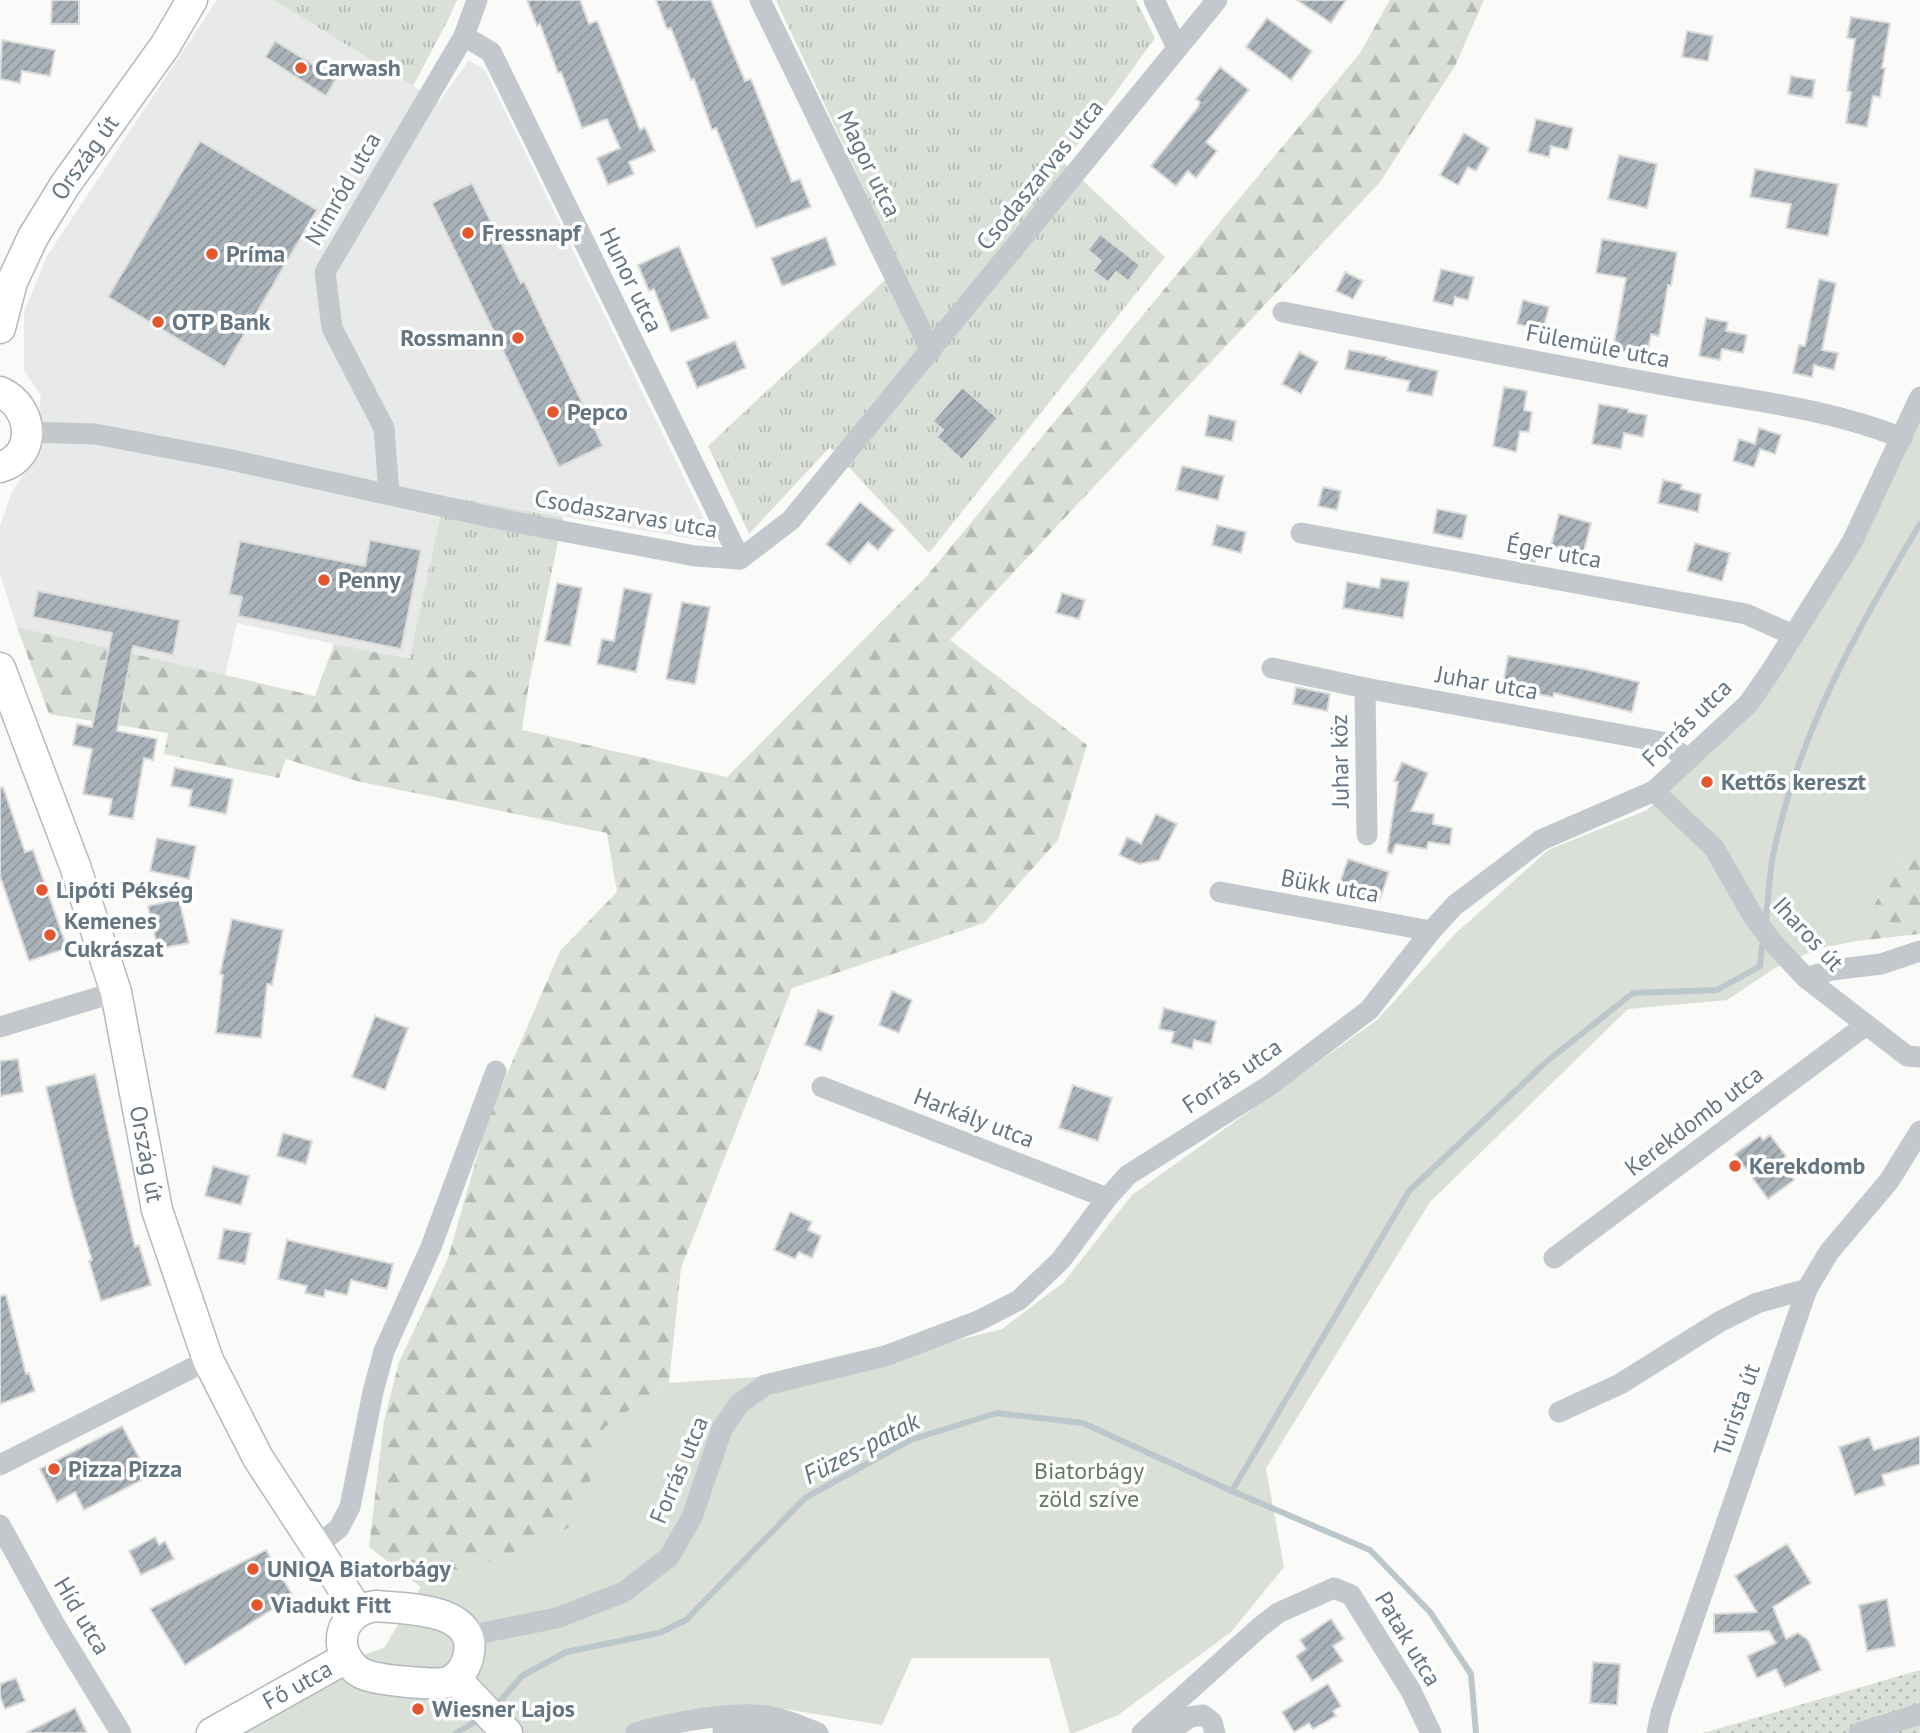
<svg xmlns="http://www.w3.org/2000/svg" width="1920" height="1733" font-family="'PT Sans',sans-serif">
<defs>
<pattern id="grass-tufts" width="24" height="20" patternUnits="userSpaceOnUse" patternTransform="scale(1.75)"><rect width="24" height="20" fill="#dadfd7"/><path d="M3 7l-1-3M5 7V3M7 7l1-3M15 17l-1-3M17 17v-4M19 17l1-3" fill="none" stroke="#b4b9b4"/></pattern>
<pattern id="forest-firs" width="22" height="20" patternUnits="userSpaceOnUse" patternTransform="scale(1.75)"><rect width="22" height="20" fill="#dadfd7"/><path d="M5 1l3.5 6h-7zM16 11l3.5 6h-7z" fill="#b4b9b4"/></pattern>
<pattern id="garden-dots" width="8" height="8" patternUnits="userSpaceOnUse" patternTransform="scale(1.75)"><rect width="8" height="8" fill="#dadfd7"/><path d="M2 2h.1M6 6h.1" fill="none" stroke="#b4b9b4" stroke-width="1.8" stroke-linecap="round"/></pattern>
<pattern id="building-hatch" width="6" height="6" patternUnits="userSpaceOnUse" patternTransform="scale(1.75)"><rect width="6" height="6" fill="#aab3b9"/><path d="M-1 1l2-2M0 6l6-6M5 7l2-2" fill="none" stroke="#8e969c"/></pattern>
</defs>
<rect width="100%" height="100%" fill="#fafaf8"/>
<path fill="#e8e9e9" d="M217 0H274L439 102 469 60 485 70 716 543 446 496 409 660 237 623 225 676 17 627 0 574V526L11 494 33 459 41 396 24 370V312L47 256Z"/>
<g fill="url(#grass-tufts)">
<path d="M274 0H457L448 20 413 86Z"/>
<path d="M776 0H1136L1155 38 1064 163 1165 257 929 553 830 447 749 534 708 446 900 266Z"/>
<path d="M445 496 563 517 529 683 409 660Z"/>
</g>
<g fill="url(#forest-firs)">
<path d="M1390 0H1484L1455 66 1380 182 950 640 1087 745 1058 840 984 923 792 988 681 1268 669 1383 605 1427 579 1523 528 1547 421 1587 369 1547 384 1421 399 1362 448 1258 488 1118 560 951 617 892 607 833 357 781 286 759 279 778 164 754 168 733 49 714 17 627 315 696 334 644 529 683 522 730 727 777 926 577 1360 53Z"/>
<path d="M1920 837V934L1856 941 1893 868Z"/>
</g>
<path fill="#dadfd7" d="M1920 397V837L1893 868 1856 941 1817 949 1775 968 1727 1000 1628 1009 1430 1202 1266 1468 1284 1567 1231 1632 1118 1715 1074 1733H1070L1049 1658H912L882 1725 784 1709 647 1719 641 1733H228L337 1664 384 1648 421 1587 528 1547 579 1523 605 1427 669 1383 830 1372 1002 1329 1064 1282 1132 1195 1377 1020 1455 934 1548 850 1647 810 1660 798 1771 671Z"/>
<path fill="url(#garden-dots)" d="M1920 1670V1733H1703Z"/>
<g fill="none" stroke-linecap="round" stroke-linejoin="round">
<g stroke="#bbc7cb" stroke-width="6">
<path d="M1766 920C1768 899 1769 877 1773 856 1797 736 1858 627 1920 524"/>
<path d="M1232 1491 1409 1191 1546 1062 1633 993 1717 990 1760 966 1762 946"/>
<path d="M495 1707 522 1676 566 1652 659 1633 686 1620 805 1498 910 1440 997 1413 1083 1423 1232 1491 1370 1550 1430 1612 1471 1674 1476 1733"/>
<path d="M456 1733 482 1718"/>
</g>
</g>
<g fill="url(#building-hatch)" stroke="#dcdcda" stroke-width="2">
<path d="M52 0H79V24H51Z"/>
<path d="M527 0H580L589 24 597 21 640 130 645 127 655 151 629 162 634 174 608 185 597 158 620 148 607 119 582 128 561 72 558 73 540 24 537 26Z"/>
<path d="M656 0H711L745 81 751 79 792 182 800 179 811 207 756 228 716 128 712 130 694 79 691 80 671 28 667 29Z"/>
<path d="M1297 0H1346L1331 23Z"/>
<path d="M1851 17 1890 23 1882 68H1885L1880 97 1873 96 1867 127 1846 123 1851 92 1847 91 1855 39 1847 38Z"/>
<path d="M1267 18 1312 51 1291 80 1246 47Z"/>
<path d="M1687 31 1713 36 1708 61 1682 57Z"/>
<path d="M2 40 55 50 50 76 22 71 20 83 0 79Z"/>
<path d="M275 41 336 79 326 96 265 57Z"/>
<path d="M1220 67 1249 90 1206 142 1217 151 1196 178 1188 171 1176 186 1151 166 1198 107 1200 102 1196 99Z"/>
<path d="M1791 76 1815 80 1812 98 1788 94Z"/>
<path d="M1536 119 1573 128 1568 150 1551 146 1549 157 1528 152Z"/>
<path d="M1464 133 1489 148 1476 171 1468 167 1458 185 1440 175Z"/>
<path d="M200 141 317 210 225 367 108 297Z"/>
<path d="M1619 155 1657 164 1647 208 1608 199Z"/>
<path d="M1755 169 1838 184 1828 236 1786 228 1791 204 1750 197Z"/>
<path d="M472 183 521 283 524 281 603 446 559 467 432 203Z"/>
<path d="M1100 234 1140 265 1128 281 1116 272 1108 282 1093 271 1101 261 1088 250Z"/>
<path d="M826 237 836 265 782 286 771 258Z"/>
<path d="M1602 239 1677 252 1671 286 1668 285 1659 336 1651 334 1647 356 1613 349 1626 278 1596 273Z"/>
<path d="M679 246 709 318 671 332 654 289 649 291 638 265Z"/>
<path d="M1441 269 1474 277 1468 300 1455 297 1453 306 1433 301Z"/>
<path d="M1345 272 1363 281 1353 299 1336 291Z"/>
<path d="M1819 279 1836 283 1822 350 1838 353 1834 370 1814 365 1812 377 1793 373 1799 345 1805 346Z"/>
<path d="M1523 300 1549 307 1543 330 1517 324Z"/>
<path d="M1706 318 1728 322 1726 331 1747 335 1743 353 1722 349 1720 360 1699 356Z"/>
<path d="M735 341 746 368 697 388 686 362Z"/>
<path d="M1349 350 1387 357 1386 359 1438 371 1432 396 1407 391 1410 381 1345 369Z"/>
<path d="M1299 352 1318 362 1301 394 1282 384Z"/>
<path d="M962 387 998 418 962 460 937 437 943 430 933 421Z"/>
<path d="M1504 387 1527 391 1524 410 1532 412 1529 432 1520 431 1516 452 1493 446Z"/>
<path d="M1599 404 1628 409V412L1647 415 1643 437 1624 433 1621 449 1592 444Z"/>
<path d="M1209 415 1236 421 1232 441 1205 436Z"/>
<path d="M1759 428 1781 435 1775 454 1760 449 1754 467 1733 461 1739 439 1755 444Z"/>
<path d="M1182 466 1224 476 1218 500 1176 490Z"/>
<path d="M1663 480 1682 484 1681 489 1701 494 1698 512 1658 503Z"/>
<path d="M1323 487 1341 491 1337 510 1318 506Z"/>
<path d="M860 502 894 530 878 550 868 542 850 564 826 544Z"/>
<path d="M1437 509 1467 515 1462 539 1433 533Z"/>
<path d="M1559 514 1591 523 1583 554 1551 546Z"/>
<path d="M1217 525 1246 532 1241 553 1212 545Z"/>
<path d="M1519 539 1538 543 1535 562 1516 558Z"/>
<path d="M370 540 421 550 401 649 238 616 242 597 229 594 240 541 365 566Z"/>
<path d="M1695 543 1730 553 1722 581 1687 571Z"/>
<path d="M1381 578 1409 582 1403 618 1343 608 1347 582 1379 588Z"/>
<path d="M557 583 582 588 570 646 545 641Z"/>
<path d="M624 588 652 594 636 672 597 664 602 639 614 641Z"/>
<path d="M38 591 180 620 173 655 133 646 117 731 157 739 153 760 144 758 133 819 109 815 112 799 83 794 92 749 73 745 77 724 92 727 112 633 33 617Z"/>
<path d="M1062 593 1085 600 1079 619 1056 613Z"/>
<path d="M682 602 710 607 695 684 666 679Z"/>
<path d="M1508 656 1584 669 1639 682 1632 712 1554 693 1553 697 1526 692 1525 700 1501 695Z"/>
<path d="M1296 687 1330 694 1327 711 1293 704Z"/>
<path d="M1402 762 1428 773 1411 811 1434 814 1433 824 1452 828 1450 845 1428 842 1427 849 1396 844 1392 854 1387 852 1398 782 1394 781Z"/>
<path d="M175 768 233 779 226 814 189 806 192 790 171 786Z"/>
<path d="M3 787 25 852 33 850 67 948 29 961 0 876V788Z"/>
<path d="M1156 814 1177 824 1159 860 1139 864 1119 855 1127 837 1141 844Z"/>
<path d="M157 838 196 846 189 879 150 871Z"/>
<path d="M1348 859 1389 872 1379 902 1338 888Z"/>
<path d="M179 899 189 943 158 949 148 906Z"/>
<path d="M232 919 283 930 272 985 267 984 261 1038 216 1033 223 975 220 974Z"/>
<path d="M892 991 912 1000 899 1033 879 1025Z"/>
<path d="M1164 1008 1216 1021 1211 1044 1194 1040 1192 1049 1171 1043 1174 1032 1159 1029Z"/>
<path d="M818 1010 834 1016 821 1051 805 1045Z"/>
<path d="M375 1016 408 1028 385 1090 352 1077Z"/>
<path d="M18 1059 23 1092 0 1096V1061Z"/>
<path d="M95 1074 135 1247 139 1245 151 1285 101 1301 89 1261 92 1260 72 1195 46 1087Z"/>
<path d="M1073 1085 1112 1098 1098 1141 1059 1128Z"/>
<path d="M283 1133 312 1141 306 1164 277 1156Z"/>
<path d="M1770 1135 1786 1156 1780 1161 1794 1180 1768 1199 1735 1154 1760 1136 1763 1140Z"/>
<path d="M213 1166 249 1176 241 1205 205 1196Z"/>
<path d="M790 1212 812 1222 808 1230 821 1236 812 1258 799 1252 795 1259 774 1250Z"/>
<path d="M224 1229 251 1233 245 1264 218 1259Z"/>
<path d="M287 1240 393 1264 387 1289 351 1280 347 1295 325 1290 324 1297 305 1293 307 1286 278 1279Z"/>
<path d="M6 1295 26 1374 29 1373 35 1391 0 1404V1296Z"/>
<path d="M122 1426 149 1476 84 1510 75 1492 57 1502 40 1469Z"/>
<path d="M1920 1436V1464L1882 1475 1885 1485 1855 1495 1839 1447 1869 1437 1874 1450Z"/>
<path d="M155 1537 159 1545 165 1541 174 1559 141 1575 129 1551Z"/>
<path d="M1787 1544 1811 1583 1773 1607 1786 1639 1798 1633 1808 1640 1821 1670 1785 1687 1776 1669 1757 1678 1747 1656 1776 1643 1769 1631 1714 1633V1614L1757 1612 1735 1576Z"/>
<path d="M266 1550 293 1596 185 1665 150 1609Z"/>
<path d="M1887 1599 1895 1646 1867 1651 1859 1605Z"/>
<path d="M1331 1619 1344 1639 1333 1646 1343 1661 1312 1681 1296 1656 1306 1649 1300 1640Z"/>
<path d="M1593 1662 1620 1664 1617 1705 1590 1703Z"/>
<path d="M16 1678 25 1701 5 1709 0 1696V1684Z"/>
<path d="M1328 1684 1341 1706 1333 1711 1336 1716 1313 1729 1309 1723 1294 1732 1282 1712Z"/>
<path d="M75 1708 87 1733H26Z"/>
</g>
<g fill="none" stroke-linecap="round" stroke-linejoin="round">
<g stroke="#b3babf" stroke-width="33">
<g id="secondary">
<path id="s1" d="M0 328 12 282 33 237 65 185 165 46 192 0"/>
<path d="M0 392C33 406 39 456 0 467"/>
<path id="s2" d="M0 668 75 866 116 992 157 1210 208 1360 258 1458 358 1611"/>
<path d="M377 1606C407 1609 476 1608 469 1653 467 1666 460 1677 448 1682 436 1686 376 1680 363 1674 352 1669 344 1657 342 1645 340 1623 356 1608 377 1606Z"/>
<path d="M455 1678 507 1733"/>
<path id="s3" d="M212 1733 346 1658"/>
</g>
</g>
<g stroke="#c3c8cc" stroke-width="21">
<path d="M760 0 931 351"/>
<path d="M1154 0 1177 48"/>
<path d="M464 36 491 52 740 559"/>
<path d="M1283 312C1410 337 1537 362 1664 385 1744 400 1825 407 1902 438"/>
<path d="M28 432 95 434 222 458 509 521 695 556 740 559 791 520 1217 0"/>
<path d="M389 494 384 428 332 328 325 272 464 36 477 0"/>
<path d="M1301 533 1746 614 1793 635"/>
<path d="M1272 668 1365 688 1662 742 1689 759"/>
<path d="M1365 688 1367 835"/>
<path d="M1654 791 1714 848 1753 916 1773 943 1806 978 1907 1056 1920 1057"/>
<path d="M1220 892 1431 931"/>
<path d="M1806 978 1832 970 1881 964 1920 951"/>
<path d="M0 1027 116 992"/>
<path d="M822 1087 1107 1198"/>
<path d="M1554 1258 1866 1025"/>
<path d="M1559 1412 1620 1384 1719 1322 1757 1303 1807 1289"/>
<path d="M0 1465 208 1360"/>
<path d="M0 1525 55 1625 121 1733"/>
<path d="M316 1547 339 1528 350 1507 373 1392 384 1351 431 1247 496 1071"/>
<path d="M467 1636 557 1618 624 1592 669 1557 692 1517 722 1429 739 1404 765 1385 885 1356 978 1321 1019 1300 1061 1260 1107 1198 1128 1175 1270 1085 1369 1010 1431 931 1455 905 1541 840 1654 791 1748 704 1771 671 1852 542 1920 397"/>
<path d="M723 1731 775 1730 783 1733"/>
<path d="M636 1733C668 1723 732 1711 766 1716 784 1719 801 1726 818 1733"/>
<path d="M1142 1733 1260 1627 1278 1613 1334 1588 1351 1595 1411 1691 1431 1733"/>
<path d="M1168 1733 1190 1717 1203 1715 1212 1722 1215 1733"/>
<path d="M1657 1733 1661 1713 1807 1289 1829 1252 1889 1181 1920 1131"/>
<path d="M1859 1733 1920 1714"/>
</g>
<use href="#secondary" stroke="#fff" stroke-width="30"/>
</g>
<g fill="#e4572e" stroke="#fff" stroke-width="2.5">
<circle cx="301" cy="68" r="7"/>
<circle cx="468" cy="233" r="7"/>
<circle cx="212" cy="254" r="7"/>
<circle cx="158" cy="322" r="7"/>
<circle cx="518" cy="338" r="7"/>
<circle cx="553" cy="412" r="7"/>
<circle cx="324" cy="580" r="7"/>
<circle cx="1707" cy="782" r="7"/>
<circle cx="42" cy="890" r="7"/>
<circle cx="50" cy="935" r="7"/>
<circle cx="1735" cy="1166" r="7"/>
<circle cx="54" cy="1469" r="7"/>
<circle cx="253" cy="1569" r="7"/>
<circle cx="257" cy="1605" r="7"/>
<circle cx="418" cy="1709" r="7"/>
</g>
<g text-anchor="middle" stroke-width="7" stroke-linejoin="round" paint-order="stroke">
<g font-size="24" font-weight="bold" fill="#657683" stroke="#fff" text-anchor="start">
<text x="315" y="76">Carwash</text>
<text x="482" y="241">Fressnapf</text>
<text x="226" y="262">Príma</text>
<text x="172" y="330">OTP Bank</text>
<text x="504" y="346" text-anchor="end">Rossmann</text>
<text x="567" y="420">Pepco</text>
<text x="338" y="588">Penny</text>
<text x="1721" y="790">Kettős kereszt</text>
<text x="56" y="898">Lipóti Pékség</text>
<text x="64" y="929">Kemenes<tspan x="64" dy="28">Cukrászat</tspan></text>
<text x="1749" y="1174">Kerekdomb</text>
<text x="68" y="1477">Pizza Pizza</text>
<text x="267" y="1577">UNIQA Biatorbágy</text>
<text x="271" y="1613">Viadukt Fitt</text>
<text x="432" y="1717">Wiesner Lajos</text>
</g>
<g font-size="24" fill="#657683" stroke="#fff">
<text dy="8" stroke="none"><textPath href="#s1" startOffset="192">Ország út</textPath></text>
<text transform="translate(869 164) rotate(64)" y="8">Magor utca</text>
<text transform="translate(1040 175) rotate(-51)" y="8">Csodaszarvas utca</text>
<text transform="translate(343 189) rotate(-60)" y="8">Nimród utca</text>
<text transform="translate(631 280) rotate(64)" y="8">Hunor utca</text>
<text transform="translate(1598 346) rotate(11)" y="8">Fülemüle utca</text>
<text transform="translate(626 514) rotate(10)" y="8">Csodaszarvas utca</text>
<text transform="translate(1554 552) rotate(10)" y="8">Éger utca</text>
<text transform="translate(1487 683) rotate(10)" y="8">Juhar utca</text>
<text transform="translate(1687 723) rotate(-44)" y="8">Forrás utca</text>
<text transform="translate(1340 761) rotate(-91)" y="8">Juhar köz</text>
<text transform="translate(1330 886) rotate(10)" y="8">Bükk utca</text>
<text transform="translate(1808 934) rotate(47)" y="8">Iharos út</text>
<text transform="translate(1232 1076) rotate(-34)" y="8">Forrás utca</text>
<text transform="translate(974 1118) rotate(21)" y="8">Harkály utca</text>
<text transform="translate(1694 1121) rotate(-37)" y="8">Kerekdomb utca</text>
<text dy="8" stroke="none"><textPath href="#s2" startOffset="509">Ország út</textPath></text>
<text transform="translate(1737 1410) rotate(-71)" y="8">Turista út</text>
<text transform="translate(679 1470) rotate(-67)" y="8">Forrás utca</text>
<text transform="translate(82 1616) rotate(59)" y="8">Híd utca</text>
<text transform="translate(1408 1639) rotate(59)" y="8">Patak utca</text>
<text dy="8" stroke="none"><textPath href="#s3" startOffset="98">Fő utca</textPath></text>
</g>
<g font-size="24" fill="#687a64" stroke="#fff">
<text x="1089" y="1479">Biatorbágy<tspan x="1089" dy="28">zöld szíve</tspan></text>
</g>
<g font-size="26" font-style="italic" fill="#60757c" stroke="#fff">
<text transform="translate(861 1448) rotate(-27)" y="9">Füzes-patak</text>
</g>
</g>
</svg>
